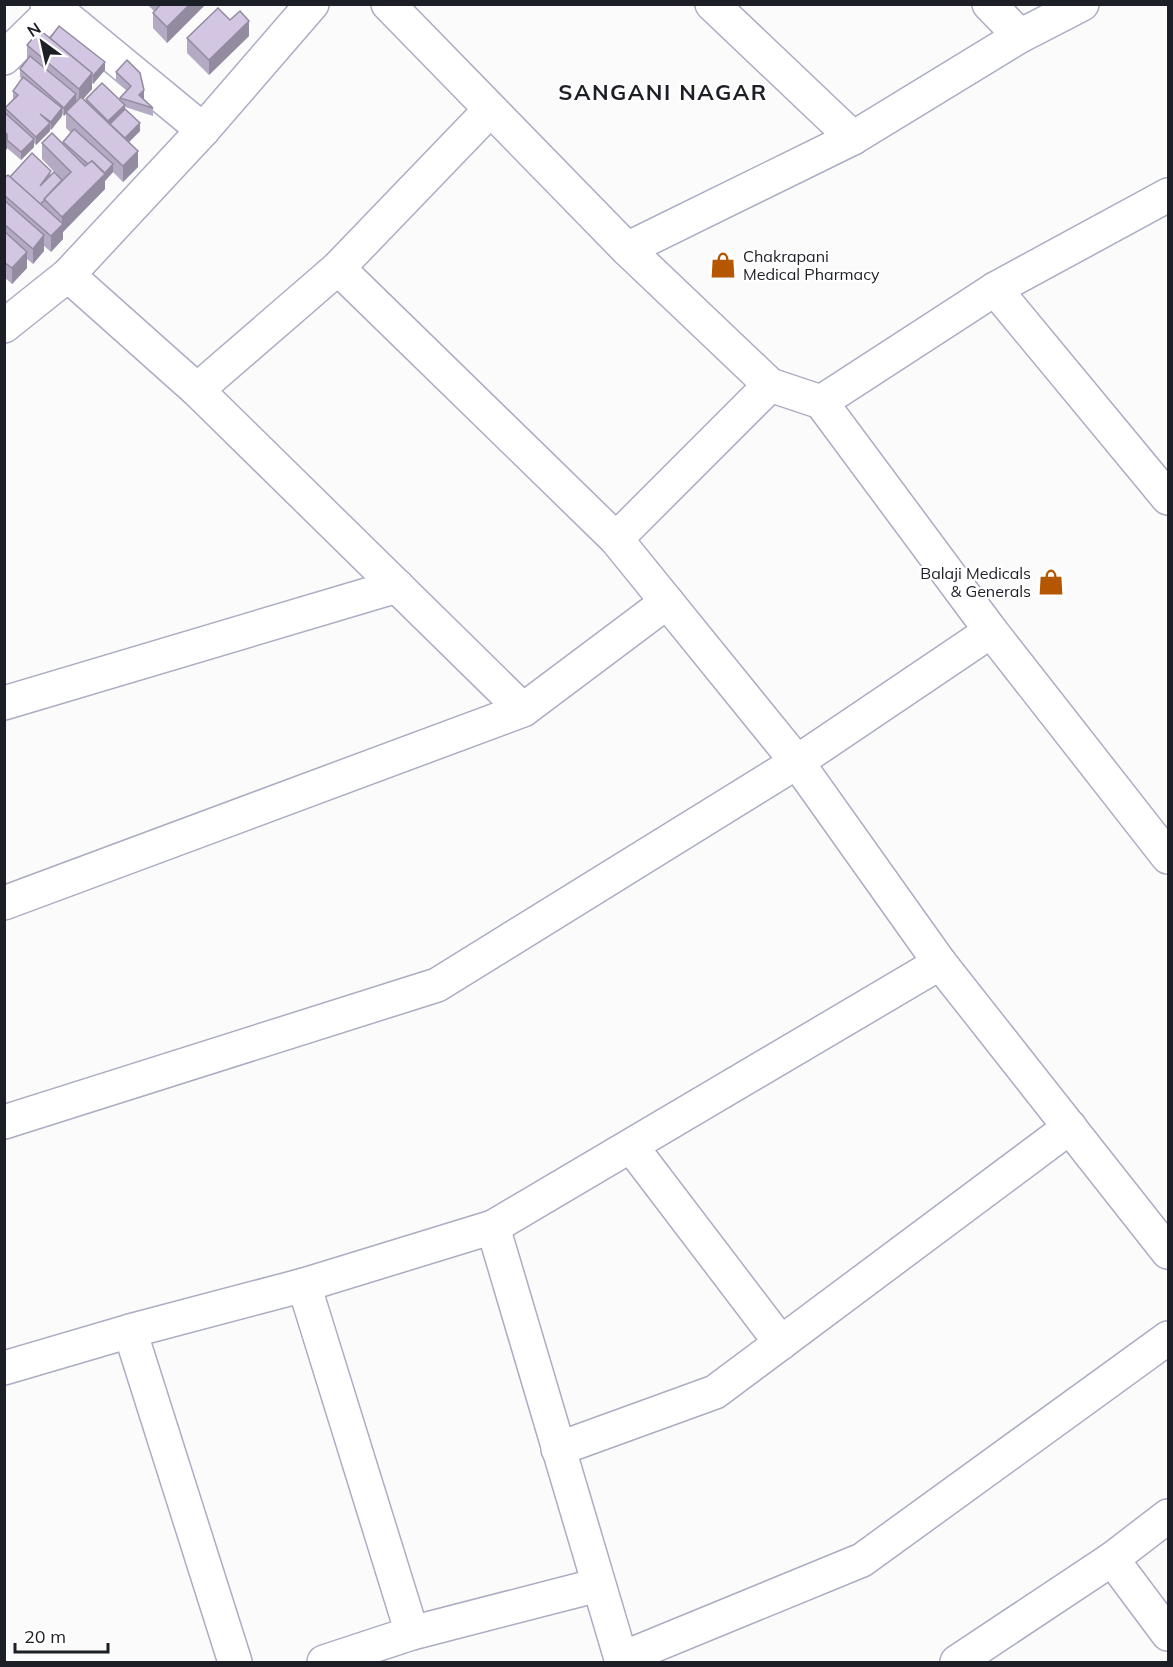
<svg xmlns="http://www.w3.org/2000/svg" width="1173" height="1667" font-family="Mulish,sans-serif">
<rect width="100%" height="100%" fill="#fbfbfb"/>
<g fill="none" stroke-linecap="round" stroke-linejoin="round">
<g stroke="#aaadc4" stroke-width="36">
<g id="minor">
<path d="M47 4 55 8 203 130"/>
<path d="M388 4 627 249 770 385 821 402 991 631 1168 857"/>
<path d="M712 4 853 138"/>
<path d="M989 4 1020 36"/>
<path d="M4 58 55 8"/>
<path d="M627 249 853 138 1020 36 1082 4"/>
<path d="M338 268 616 539 797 762 940 963 1168 1252"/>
<path d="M68 275 197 390 523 710"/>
<path d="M995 289 1168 498"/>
<path d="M4 326 68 275 203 130 312 4"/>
<path d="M197 390 338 268 490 110"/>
<path d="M821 402 995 289 1168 195"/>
<path d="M616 539 770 385"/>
<path d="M4 703 397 586"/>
<path d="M4 903 523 710 667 602"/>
<path d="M4 1122 437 985 797 762 991 631"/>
<path d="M631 1146 781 1343"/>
<path d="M493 1227 622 1662"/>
<path d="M304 1285 412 1633"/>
<path d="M130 1331 235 1662"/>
<path d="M4 1368 130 1331 304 1285 493 1227 940 963"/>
<path d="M558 1449 715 1392 1070 1127"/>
<path d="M1112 1559 1168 1634"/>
<path d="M621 1659 862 1560 1168 1338"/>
<path d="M324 1662 412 1633 598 1585"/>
<path d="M957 1662 1112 1559 1168 1516"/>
</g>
</g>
<use href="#minor" stroke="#fff" stroke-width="33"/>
</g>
<g fill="#b5aac3">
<path d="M147 4H206L167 43 153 28V13L154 11Z"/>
<path d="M249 36 209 75 187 53V38Z"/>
<path d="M50 38 105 70 93 84 92 83V89L83 99 86 102V99L120 100V98L127 90 116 80V72L144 98 143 99 153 108V116L125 107V109L140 131 129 142 138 167 123 182 113 172 105 181V189L63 232V239L51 252 44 246V251L33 264 27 259V268L12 284 4 277V178L10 177 51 174 62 180 42 159V143L63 144V142L71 133 66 128V114L64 116 62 114V116L51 130 50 129V131L36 145 34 143V147L21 160 7 148V149L5 108 13 99V91L22 79 20 77V69L27 61V45Z"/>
</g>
<g fill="#938b9f">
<path d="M190 4H206L167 43V27Z"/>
<path d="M249 21V36L209 75V60Z"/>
<path d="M105 62V70L93 84V76Z"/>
<path d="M92 73V89L79 104V89Z"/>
<path d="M144 90V98L139 103V95Z"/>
<path d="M76 94V102L64 116V108Z"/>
<path d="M125 105V113L108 129V121Z"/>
<path d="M62 108V116L51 130V122Z"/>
<path d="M50 123V131L36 145V137Z"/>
<path d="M140 123V131L124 147V139Z"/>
<path d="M7 134V149L4 152V136Z"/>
<path d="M34 139V147L21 160V152Z"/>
<path d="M138 151V167L123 182V166Z"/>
<path d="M113 164V172L105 181V189L63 232V239L51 252V236L62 224V217Z"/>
<path d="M44 235V251L33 264V249Z"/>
<path d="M27 252V268L12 284V268Z"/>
</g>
<g fill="#d2c6e3" stroke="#938b9f" stroke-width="1.5">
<path d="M161 4H190L167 27 153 13Z"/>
<path d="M218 8 230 20 240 11 249 21 209 60 187 38Z"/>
<path d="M59 26 105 62 93 76 92 75V73L50 38Z"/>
<path d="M40 30 92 73 79 89 27 45Z"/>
<path d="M30 56 76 94 64 108 20 69Z"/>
<path d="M127 60 140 73 144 90 139 95 153 108 120 98 131 86 116 72Z"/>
<path d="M23 77 62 108 51 122 40 114 50 123 36 137 5 108 18 95 13 91Z"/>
<path d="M102 83 125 105 108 121 86 99Z"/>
<path d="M81 97 138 151 123 166 66 112Z"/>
<path d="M125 109 140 123 125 138 110 124Z"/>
<path d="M4 112 34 139 21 152 7 140V134L4 131Z"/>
<path d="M74 129 113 164 105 173 92 161 88 164 63 142Z"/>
<path d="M52 133 85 166 92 161 105 174 62 217 44 199 71 172 42 143Z"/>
<path d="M32 153 51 171 40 186 54 172 62 180 44 199 45 200 40 204 10 177Z"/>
<path d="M8 175 63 224 51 236 4 195V178Z"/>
<path d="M4 200 44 235 33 249 4 224Z"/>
<path d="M4 231 27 252 12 268 4 262Z"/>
</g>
<defs>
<g id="shop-bare" transform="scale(2.07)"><path d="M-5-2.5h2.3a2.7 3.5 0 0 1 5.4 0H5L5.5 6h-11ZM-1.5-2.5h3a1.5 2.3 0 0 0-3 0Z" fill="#b45700" stroke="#fff" stroke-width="2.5" paint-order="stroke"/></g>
</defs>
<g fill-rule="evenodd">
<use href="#shop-bare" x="723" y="265"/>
<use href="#shop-bare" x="1051" y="582"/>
</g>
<g text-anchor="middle" stroke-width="4.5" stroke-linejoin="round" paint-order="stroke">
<g font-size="16" fill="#1d1f27" stroke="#fff" text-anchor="start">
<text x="743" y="262">Chakrapani<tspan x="743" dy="18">Medical Pharmacy</tspan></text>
<text x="1031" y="579" text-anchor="end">Balaji Medicals<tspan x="1031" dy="18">&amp; Generals</tspan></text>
</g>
<g font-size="22" font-weight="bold" letter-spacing="1.5" fill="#1d1f27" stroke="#fff">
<text x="663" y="100">SANGANI NAGAR</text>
</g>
</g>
<rect width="1173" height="1667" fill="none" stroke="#1d1f27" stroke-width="12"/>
<g transform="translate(42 42) rotate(327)" stroke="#ffffff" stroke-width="4.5" paint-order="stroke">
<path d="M0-4.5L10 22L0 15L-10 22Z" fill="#1d1f27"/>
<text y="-9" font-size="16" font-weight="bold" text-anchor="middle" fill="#1d1f27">N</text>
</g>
<path d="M15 1643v9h93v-9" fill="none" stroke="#1d1f27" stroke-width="3"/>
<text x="24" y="1643" font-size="18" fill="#1d1f27" stroke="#ffffff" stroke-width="4.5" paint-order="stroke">20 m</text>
</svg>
